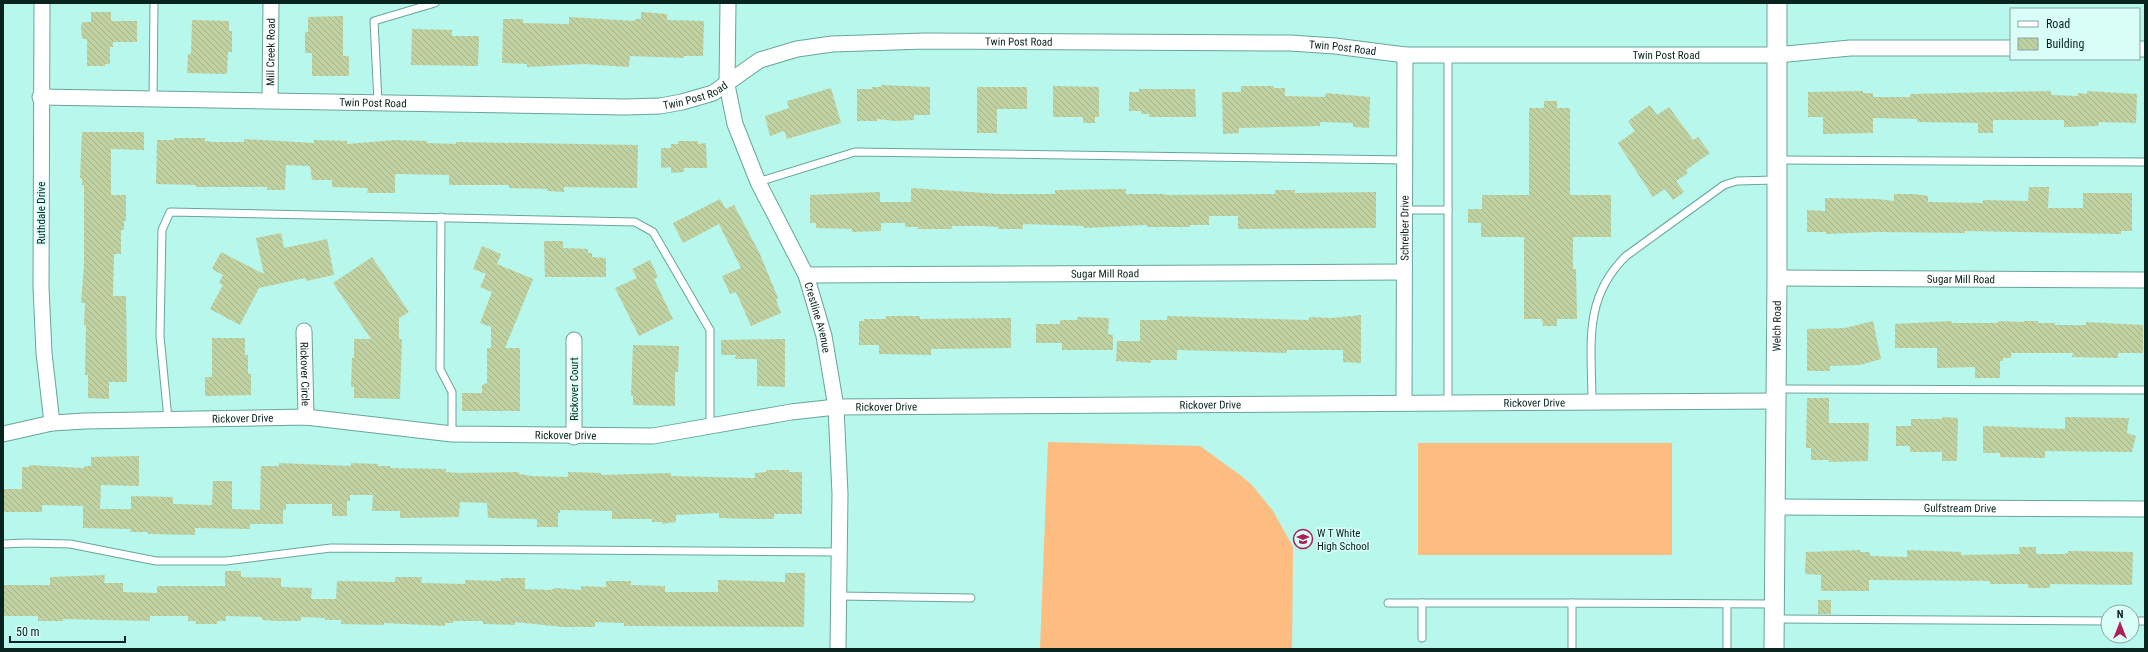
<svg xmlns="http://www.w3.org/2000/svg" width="2148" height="652" font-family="'Roboto Condensed',sans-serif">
<defs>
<pattern id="building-back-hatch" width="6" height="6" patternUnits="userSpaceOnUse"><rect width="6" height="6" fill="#c0d1a2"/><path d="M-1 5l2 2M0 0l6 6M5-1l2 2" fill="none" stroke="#a4b38b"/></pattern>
</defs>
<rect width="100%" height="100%" fill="#b8f7ec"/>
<g fill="#fdbd80">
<path d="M1048 442 1200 446 1240 475 1252 485 1273 511 1293 547 1292 649H1040Z"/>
<rect x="1418" y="443" width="254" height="112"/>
</g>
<g fill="url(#building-back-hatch)">
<path d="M91 12H111V21H137V42H113V47H110V64H105V66H87V39H82L81 25 83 22H91Z"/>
<path d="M641 12 667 14V20L704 21 703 56H684V58L630 56 629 67 584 64 527 67V64L502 63 503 19H523V23L569 24V17L635 21V19H641Z"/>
<path d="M343 16V56H349V76H312V53H305V32H308V17Z"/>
<path d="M192 20 229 21V31H232V52H228L227 74 187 73 188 54H191Z"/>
<path d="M412 29 452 30V36H479L478 66 411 65Z"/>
<path d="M881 85 930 87V115H914V120L896 121 877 119V121H857V89H872V87H881Z"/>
<path d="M1053 86 1099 87V117H1095V123H1083V117H1053Z"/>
<path d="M1241 86H1274V88H1285V96L1325 97 1326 93 1370 97 1369 128 1353 127V123L1320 122V126L1239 128V133L1223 134 1222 92H1241Z"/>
<path d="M977 87H1027V109H997V133H977Z"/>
<path d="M831 88 841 123 787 139 784 131 770 136 765 116 789 108 787 101Z"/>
<path d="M1139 89H1195L1196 117H1149V114H1141V111H1129V92H1139Z"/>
<path d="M1863 91V93H1873V97H1910V94L2051 91V95L2078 96V93L2087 94V91L2137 94 2136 123 2099 122 2098 126 2064 127V120H1993V133H1978V123L1917 122V119L1873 118V133L1823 134V117H1808V92Z"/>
<path d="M1544 101H1557V108H1570V195H1611V237H1573V269H1576L1577 319H1557V326H1543L1542 319H1524V237H1481V223H1468V209H1482V195H1529V108H1544Z"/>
<path d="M1650 105 1657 115 1669 107 1693 140 1698 137 1710 153 1686 170 1688 173 1676 181 1684 192 1673 200 1665 189 1653 197 1618 143 1635 131 1628 121Z"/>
<path d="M82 132H144V150L111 149V195H126V221H124V230H121V254H114L113 296H126L127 370V382H109V399L88 398V375H85L86 325H84L85 303H81L84 265V185H82V178H80Z"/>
<path d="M174 138H205V141L215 142H244V139L314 143V140L347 141V144L395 140 427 141V143L456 144V142L638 145 637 188 564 187V192L547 191V189L509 188V185H449V175L395 174V193H367L368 188 332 187V180H312L310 166 286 165 285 190H267V187H196V185L156 184 157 140H174Z"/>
<path d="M678 141H698V144L706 143 707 168H684V172L671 173V167L661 168V148H671V144H678Z"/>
<path d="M2029 187H2049L2048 208H2083V193H2132V231H2121V234L1965 231V233L1877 232 1826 234V232H1807V210L1825 211V198L1877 199 1894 201V194H1914L1928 196V202L1983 203V200L2028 201Z"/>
<path d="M911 188 999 194H1055V190L1126 189V194H1165V195L1275 194V190H1295V193L1376 192V228L1238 229V216H1209V225H1190V227H1147V225L1084 228V226L1023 224V229H998V227L980 226H952V229H918V227H905V223H881V231L852 232V229L816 228V223H810V195L880 192V202H911Z"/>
<path d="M720 199 726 209 734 205 760 254 778 298 776 300 781 313 751 326 736 292 730 294 722 276 741 268 719 224 683 243 673 223Z"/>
<path d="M281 233 284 248 327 239 334 275 306 281 305 278 259 288 240 325 210 309 223 285 219 283 223 275 212 269 221 252 264 274 256 238Z"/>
<path d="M544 241H563V248L588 249V253H592V257L606 258V277H545Z"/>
<path d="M482 246 501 254 497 264 533 279 505 348H520V411H462V393H482V385L487 383V348H491V327L480 323 492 292 480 287 486 274 473 269Z"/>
<path d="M372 257 409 312 399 318V339H402L400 399 354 398V387H351L352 358H354V339H371L333 283Z"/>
<path d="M650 260 658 277 654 279 673 319 639 336 615 288 637 278 632 269Z"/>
<path d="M1361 315V363L1343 362V350H1287V353L1177 350V360H1151V363L1116 361 1117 341H1140V320H1167V316L1309 320V317L1333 318Z"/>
<path d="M886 316H920V319L1011 318V348L931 349V355L879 354V345H859V321H864V319H886Z"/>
<path d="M1077 317 1109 318 1108 334 1113 335V350H1062V343H1036V324H1060V320H1077Z"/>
<path d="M1873 321 1881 359 1860 365 1830 366V371H1807V329L1845 328Z"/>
<path d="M1952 321V323H1998V321L2024 322V321H2038V323H2055V325H2086V322L2143 325V353H2118V358L2072 357 2073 353H2011V358H2003V361H2000V378H1975V367L1937 368V348H1895V324Z"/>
<path d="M212 338H245V355H248V374H251V395L205 396V377H212Z"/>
<path d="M785 339V387L757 386V359H735L736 355H721V340Z"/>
<path d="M633 345 679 346 678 372H675V406L633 405V396H631Z"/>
<path d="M1807 398H1829V423H1869L1868 461 1829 462V460H1811V448H1806Z"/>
<path d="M1942 417 1958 418 1957 461H1942V452H1910V446H1896V426H1911V419H1942Z"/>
<path d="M2065 417 2129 418 2127 433 2136 436 2132 452 2045 451V458L2000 457V453H1983V426L2065 429Z"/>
<path d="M139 456V486L101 485 100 509H131V496L173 497V504L212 505 213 481H232V509L260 510 261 466H279V463L351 466V463L378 464V466H390V468L446 469V472L460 473 519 472V474L531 476 568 477V472L601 473V475L671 473V476L755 478V473L766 472V470H789V472H802V514H774V519H755L719 518V513L676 515V522L662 524V522H652V519H612V511L560 510V513H558V527H537V519L488 518 487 503 460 502 459 517 400 518V511H372L373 495H350V501H347V516H332V504H286V510H283V524H250V529L195 528V535L148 534V532H130L131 529 83 528V506L42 505V512H3V489H22V467H29V465L84 468V466H91V457Z"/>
<path d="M2019 547H2036V554H2064L2068 553V551L2133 552 2132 585 2050 584V588H2028V584H1990V581L1869 580V591H1821V575L1805 574 1806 552 1860 550V552H1870V556L1907 557V550L1961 552V555L2020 554Z"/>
<path d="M225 571H241V577L281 578V587L312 588 311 599H336L337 581 395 582V577H422L421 583 465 584V580L501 581V578H525V589L550 590 556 588 581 590V586L606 587V581H631V585L665 586V592H718V580L785 582V573H805L804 627 624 626V623L595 622V627H563L515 622V625L483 624V621H453V623H445V626L384 623V625L341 624V620H325V618L301 617V621H276L262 620V617L226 616V621H217V624H196V621H188V616H150V621L63 619V621H38V616H3V585H50V577L105 575 104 583H123V592L157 593V586H225Z"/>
<rect x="1818" y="600" width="13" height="14"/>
</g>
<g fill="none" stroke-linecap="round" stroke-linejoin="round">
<g stroke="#68a59c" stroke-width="9">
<g id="service">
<path d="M1448 55V402"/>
<path d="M153 99 154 3"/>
<path d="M378 102 374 21 435 3"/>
<path d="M1777 160 2145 162"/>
<path d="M758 182 855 152 1405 160"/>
<path d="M1405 210H1448"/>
<path d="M441 217 440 369 452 392V434"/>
<path d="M1776 389 2145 390"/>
<path d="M1592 403C1592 346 1582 299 1626 256L1724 185 1737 181 1775 180"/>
<path d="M168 419 160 336 162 230 170 212 635 222 653 232 710 330V427"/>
<path d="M3 544 26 543 70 544 156 561H226L331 548 840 552"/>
<path d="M839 596 971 598"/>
<path d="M1388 603H1572"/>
<path d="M1422 603V638"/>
<path d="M1774 619 2108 621"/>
<path d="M2132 621H2145"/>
<path d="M1572 649V603L1774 604"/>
<path d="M1727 649V604"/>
</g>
</g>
<g stroke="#68a59c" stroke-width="17">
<g id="minor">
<path d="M42 3 41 287 44 353 52 423"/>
<path id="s1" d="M728 3 727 85 735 124 758 182 806 275 824 336 836 407 840 494 838 649"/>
<path d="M2139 49H2145"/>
<path id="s2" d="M40 97 625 107 660 106 682 102 713 93 760 60 797 49 832 44 925 41 1290 43 1335 46 1405 55H1777L1850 48H2011"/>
<path id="s3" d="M270 100 271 3"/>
<path id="s4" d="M806 275 1404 272"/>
<path id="s5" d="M1777 278 2145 280"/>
<path id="s6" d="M304 331 306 417"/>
<path id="s7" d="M1404 402 1405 55"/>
<path id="s8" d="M3 434 52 423 85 421 306 417 452 434 653 436 791 412 836 407 1776 401"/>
<path d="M574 437V340"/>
<path id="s9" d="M1775 507 2145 509"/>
</g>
</g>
<g stroke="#68a59c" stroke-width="21">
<g id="tertiary">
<path id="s10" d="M1774 649 1777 278V3"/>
</g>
</g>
<use href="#service" stroke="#fff" stroke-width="7"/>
<use href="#minor" stroke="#fff" stroke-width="15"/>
<use href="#tertiary" stroke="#fff" stroke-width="19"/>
</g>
<defs>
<g id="school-ring" transform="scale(1)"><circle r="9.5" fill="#d9fef8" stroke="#ae1f57" stroke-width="1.5"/><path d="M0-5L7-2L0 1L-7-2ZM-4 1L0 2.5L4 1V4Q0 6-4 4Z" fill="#ae1f57"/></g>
</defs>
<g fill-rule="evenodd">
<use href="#school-ring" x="1303" y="539"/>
</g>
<g text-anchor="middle" stroke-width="3.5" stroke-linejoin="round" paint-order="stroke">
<g font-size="11" fill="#09231f" stroke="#d9fef8">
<text dy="4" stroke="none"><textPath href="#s2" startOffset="993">Twin Post Road</textPath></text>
<text dy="4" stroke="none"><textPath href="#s2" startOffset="1317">Twin Post Road</textPath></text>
<text dy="4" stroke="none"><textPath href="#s3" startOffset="48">Mill Creek Road</textPath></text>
<text dy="4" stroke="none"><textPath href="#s2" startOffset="1641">Twin Post Road</textPath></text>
<text dy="4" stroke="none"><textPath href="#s2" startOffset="657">Twin Post Road</textPath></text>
<text dy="4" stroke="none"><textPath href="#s2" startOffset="333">Twin Post Road</textPath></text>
<text transform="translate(41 213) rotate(-90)" y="4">Ruthdale Drive</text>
<text dy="4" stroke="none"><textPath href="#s7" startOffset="174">Schreiber Drive</textPath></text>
<text dy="4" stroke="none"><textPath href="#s4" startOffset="299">Sugar Mill Road</textPath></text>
<text dy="4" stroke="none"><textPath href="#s5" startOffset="184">Sugar Mill Road</textPath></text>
<text dy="4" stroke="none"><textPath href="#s1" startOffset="333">Crestline Avenue</textPath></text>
<text dy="4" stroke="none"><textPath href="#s10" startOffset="323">Welch Road</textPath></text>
<text dy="4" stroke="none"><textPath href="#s6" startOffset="43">Rickover Circle</textPath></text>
<text transform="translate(574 389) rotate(-90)" y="4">Rickover Court</text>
<text dy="4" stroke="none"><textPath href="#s8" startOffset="1536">Rickover Drive</textPath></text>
<text dy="4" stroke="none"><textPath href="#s8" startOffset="1212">Rickover Drive</textPath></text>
<text dy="4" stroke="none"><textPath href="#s8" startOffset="888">Rickover Drive</textPath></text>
<text dy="4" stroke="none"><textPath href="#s8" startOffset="241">Rickover Drive</textPath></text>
<text dy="4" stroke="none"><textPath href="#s8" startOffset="565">Rickover Drive</textPath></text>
<text dy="4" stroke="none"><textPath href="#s9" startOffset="185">Gulfstream Drive</textPath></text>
</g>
<g font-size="11" fill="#09231f" stroke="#d9fef8" text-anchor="start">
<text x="1317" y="537">W T White<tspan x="1317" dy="13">High School</tspan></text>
</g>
</g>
<rect width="2148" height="652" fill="none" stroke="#09231f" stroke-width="8"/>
<rect x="2010" y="8" width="130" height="52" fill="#d9fef8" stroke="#86a6a1"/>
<rect x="2018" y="21" width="20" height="6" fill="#ffffff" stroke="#86a6a1"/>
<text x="2046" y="28" font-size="12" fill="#09231f">Road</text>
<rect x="2018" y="38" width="20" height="12" fill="url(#building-back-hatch)" stroke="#86a6a1"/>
<text x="2046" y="48" font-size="12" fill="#09231f">Building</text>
<g transform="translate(2120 624)"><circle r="19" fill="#d9fef8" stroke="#86a6a1"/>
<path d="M0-3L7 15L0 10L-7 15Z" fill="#ae1f57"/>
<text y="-6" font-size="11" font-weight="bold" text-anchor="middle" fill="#09231f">N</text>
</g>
<path d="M10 636v6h115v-6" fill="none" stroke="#09231f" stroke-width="2"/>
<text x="16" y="636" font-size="12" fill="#09231f" stroke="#d9fef8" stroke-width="3" paint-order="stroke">50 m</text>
</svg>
